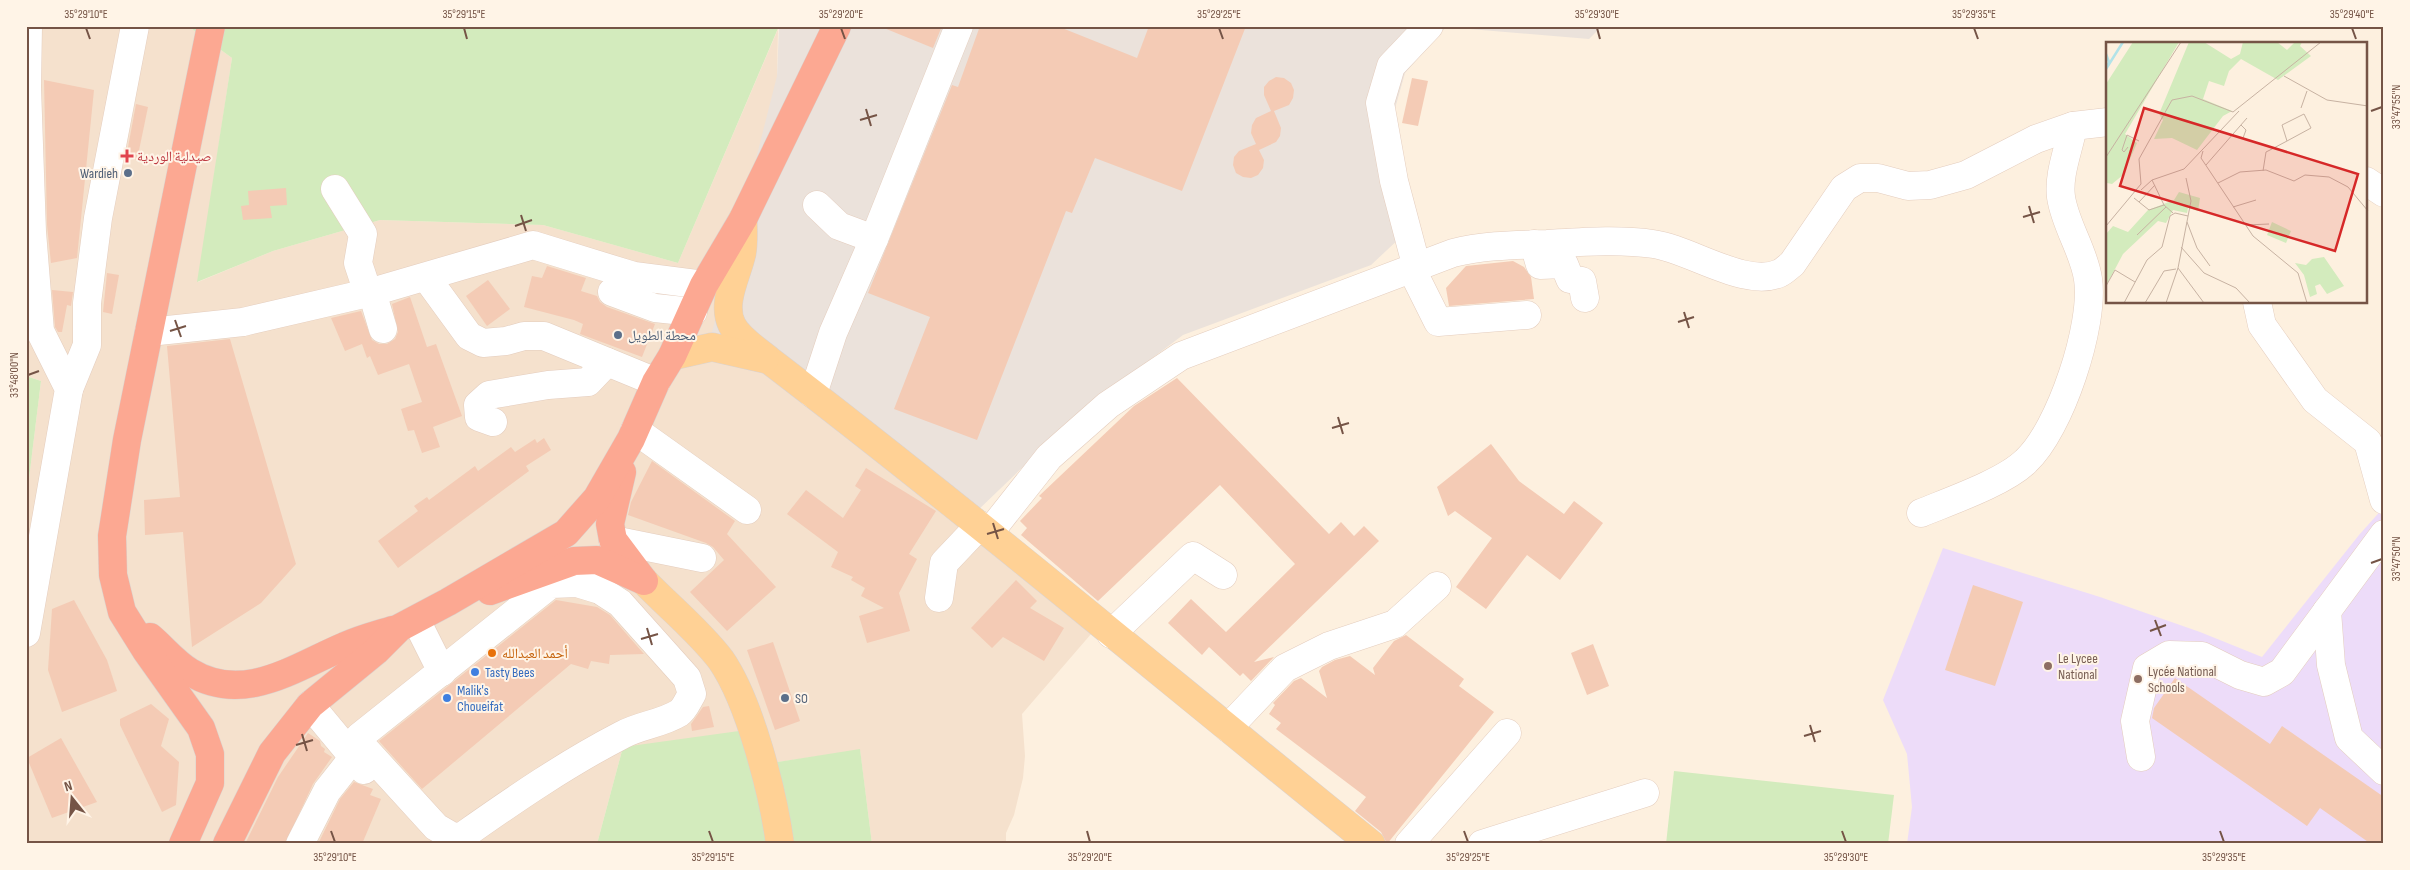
<svg xmlns="http://www.w3.org/2000/svg" width="2410" height="870" font-family="'Sofia Sans Condensed','Noto Naskh Arabic',sans-serif">
<rect width="100%" height="100%" fill="#fdf0df"/>
<path fill="#f5e1cd" d="M26 26H188L232 58 198 282 273 251 380 220 543 225 678 263 778 29 777 76 975 513 1104 619 1022 714 1025 756 1023 778 1014 815 1006 833V844H872L860 750 765 764 623 747 597 844H29L26 841V503L41 381 26 376Z"/>
<path fill="#ebe2db" d="M779 26H1602L1589 39 1446 27 1405 73 1394 112 1417 222 1371 265 1183 335 1078 414 975 513 712 332 777 76Z"/>
<path fill="#eddcf9" d="M2384 507V844H1907L1912 807 1907 754 1883 700 1943 548 2100 597 2200 632 2262 657 2359 535Z"/>
<g fill="#d3ebbd">
<path d="M188 26H779L678 263 543 225 380 220 273 251 197 282 232 58Z"/>
<path d="M26 376 41 381 26 503Z"/>
<path d="M739 731 765 764 860 749 872 844H597L623 747Z"/>
<path d="M1674 771 1894 795 1888 844H1666Z"/>
</g>
<g fill="#f4cbb5">
<path d="M879 26H942L933 48Z"/>
<path d="M980 26H1057L1137 58 1149 26H1246L1182 191 1095 158 1072 213 1066 211 977 440 894 409 930 317 868 293 952 85 958 87Z"/>
<path d="M1276 77 1284 78 1291 83 1294 90 1293 98 1289 105 1274 111 1281 128 1280 136 1276 142 1259 150 1264 160 1263 168 1258 175 1251 178 1243 177 1236 173 1233 165 1234 157 1239 151 1256 144 1251 133 1252 125 1256 118 1271 111 1264 95V87L1269 81Z"/>
<path d="M1412 78 1428 81 1418 126 1402 123Z"/>
<path d="M44 80 94 90 77 258 51 263 47 225Z"/>
<path d="M136 104 148 107 137 160 126 158Z"/>
<path d="M286 188 287 205 270 206 272 218 243 220 241 206 249 205 248 191Z"/>
<path d="M1513 261 1524 267 1531 277 1534 299 1449 306 1446 288 1466 266Z"/>
<path d="M547 266 586 278 581 291 597 296 600 302 607 307 655 324 642 357 580 334 583 324 574 320 524 307 532 276 542 278Z"/>
<path d="M107 273 119 275 112 314 103 312Z"/>
<path d="M488 280 510 309 487 326 466 296Z"/>
<path d="M52 290 73 292 71 306 67 305 62 332H58L55 327Z"/>
<path d="M410 297 427 347 436 344 462 416 433 427 440 447 422 453 414 430 408 431 401 409 422 402 409 364 378 375 370 356 367 358 362 344 345 351 331 318 361 311 372 340 379 344H387L395 339 398 332 392 304Z"/>
<path d="M230 339 296 564 261 603 192 647 183 532 145 535 144 500 180 497 167 346Z"/>
<path d="M1177 378 1329 534 1341 522 1354 536 1364 526 1379 541 1254 662 1274 657 1251 681 1243 673 1240 676 1209 647 1202 655 1168 623 1191 599 1226 632 1295 564 1220 485 1098 601 1021 535 1027 528 1020 521 1042 498 1039 496 1134 406Z"/>
<path d="M544 438 551 450 526 466 529 471 398 568 378 541 418 511 414 506 427 497 429 500 475 466 478 471 511 447 515 452 535 439 537 443Z"/>
<path d="M1491 444 1519 481 1564 514 1574 501 1603 523 1560 580 1527 555 1486 609 1456 587 1492 538 1455 511 1448 516 1437 487Z"/>
<path d="M652 461 735 521 727 534 776 587 727 631 690 592 724 560 713 547 706 543 628 515 631 502Z"/>
<path d="M866 468 936 511 909 554 917 559 899 593 910 631 867 643 859 616 884 608 861 596 865 588 851 580 853 577 831 567 838 552 787 514 806 490 843 518 861 490 855 486Z"/>
<path d="M1016 580 1037 601 1030 608 1064 628 1044 661 1003 637 992 648 971 628Z"/>
<path d="M1973 585 2023 602 1995 686 1945 670Z"/>
<path d="M74 600 107 660 117 691 62 712 48 670 52 609Z"/>
<path d="M556 600 597 607 610 615 644 654 610 655 609 664 591 661 588 669 571 664 422 789 379 741Z"/>
<path d="M1406 635 1464 679 1459 686 1494 712 1387 844 1381 832 1355 811 1366 797 1276 729 1281 723 1269 714 1275 705 1273 703 1294 681 1301 678 1327 698 1319 671 1322 667 1335 660 1350 656 1375 675 1373 668 1394 641Z"/>
<path d="M773 642 800 721 775 730 747 650Z"/>
<path d="M1593 644 1609 686 1587 695 1571 653Z"/>
<path d="M2175 678 2270 744 2282 726 2384 797V844H2371L2320 808 2307 826 2152 718 2154 708Z"/>
<path d="M151 704 169 719 161 746 179 762 176 805 162 812 120 725V719Z"/>
<path d="M709 706 714 727 692 731 691 724 703 707Z"/>
<path d="M308 733 320 741 321 746 325 749 324 752 332 757 313 784 285 844H245L278 777Z"/>
<path d="M61 738 97 802 52 818 27 758Z"/>
<path d="M354 782 373 789 370 795 381 799 362 844H318L340 799Z"/>
</g>
<g fill="none" stroke-linecap="round" stroke-linejoin="round">
<g stroke="#e4cdbe" stroke-width="29">
<g id="minor">
<path d="M2366 181 2384 193"/>
<path d="M335 189 363 234 358 263 368 293"/>
<path d="M817 205 839 226 874 239"/>
<path d="M1534 244 1540 265 1564 264 1570 279 1582 281 1585 298"/>
<path d="M1417 268 1394 181 1380 103 1391 66 1429 26"/>
<path d="M1412 270 1438 322 1527 315"/>
<path d="M426 277 469 336 483 343 506 341 524 336H544L656 382"/>
<path d="M372 292 383 329"/>
<path d="M612 292 655 308 693 312"/>
<path d="M2257 302 2262 325 2315 400 2368 442 2384 500"/>
<path d="M149 332 243 322 372 292 533 245 634 276 704 285"/>
<path d="M69 389 87 345V303L98 218 135 26"/>
<path d="M813 394 833 333 874 239 959 26"/>
<path d="M493 422 479 417 478 405 489 395 548 385 588 382 607 362"/>
<path d="M635 430 747 510"/>
<path d="M1921 513C1950 501 2005 482 2026 461 2060 430 2095 324 2088 279 2084 251 2065 225 2061 197 2058 174 2069 149 2073 126"/>
<path d="M989 533 1049 457 1108 405 1181 356 1453 253C1485 245 1515 245 1547 244 1582 242 1618 239 1653 244 1690 249 1746 289 1780 273 1784 271 1788 267 1792 264L1844 188 1860 178H1878L1908 186 1930 185 1966 175 2036 139 2073 126 2108 122"/>
<path d="M613 540 702 558"/>
<path d="M577 583 600 590 620 603 687 678 692 694C688 700 685 709 679 713 661 724 640 725 622 735 566 764 515 799 464 835L455 838 436 827 363 747 359 737 551 584Z"/>
<path d="M939 598 944 563 980 525"/>
<path d="M2327 611 2331 665 2349 738 2384 771"/>
<path d="M416 620 442 672"/>
<path d="M26 633 69 389 40 331 32 232 27 87 28 26"/>
<path d="M1111 634 1193 556 1223 575"/>
<path d="M310 705 364 770"/>
<path d="M1228 728 1285 668 1329 646 1395 624 1437 586"/>
<path d="M2141 757 2135 721 2147 668 2169 655 2202 656 2240 675 2264 682 2282 672 2384 534"/>
<path d="M300 844 327 791 353 758"/>
<path d="M1409 844 1507 733"/>
<path d="M1482 844 1645 793"/>
</g>
</g>
<g stroke="#dbd3cf" stroke-width="29">
<g id="major">
<path d="M743 219C743 230 744 242 742 253 737 276 721 303 732 325 739 339 757 350 769 360 973 516 1170 682 1371 844"/>
<path d="M672 356 712 347 765 359"/>
<path d="M644 581C669 607 699 631 721 660 750 702 773 793 780 844"/>
</g>
</g>
<g stroke="#dbd3cf" stroke-width="29">
<g id="highway">
<path d="M622 472 610 524 613 540 643 580"/>
<path d="M490 591 574 561 597 560 644 581"/>
<path d="M150 637C163 648 175 663 190 672 244 705 295 667 345 646 360 639 376 635 392 630"/>
<path d="M183 844 210 783V754L201 728 147 652 122 612 113 575 112 536 127 440 211 26"/>
<path d="M227 844 272 753 310 705 376 651 399 628 448 602 566 533 597 498 631 439 656 382 672 356 704 285 743 219 837 26"/>
</g>
</g>
<use href="#minor" stroke="#fff" stroke-width="28"/>
<use href="#major" stroke="#ffd195" stroke-width="28"/>
<use href="#highway" stroke="#fca892" stroke-width="28"/>
</g>
<path fill="none" stroke="#755446" stroke-width="2" d="M86 28 90 39M464 28 467 39M841 28 845 39M1219 28 1223 39M1597 28 1600 39M1974 28 1978 39M2352 28 2356 39M866 109 871 126M2371 111 2382 107M860 120 877 115M2029 206 2034 223M521 215 526 231M2023 217 2040 212M515 226 532 220M1684 312 1689 328M175 320 181 337M1678 322 1694 317M170 331 186 326M28 375 39 371M1338 417 1343 434M1332 428 1349 423M993 523 998 539M987 534 1004 529M2371 563 2382 559M2155 620 2161 636M647 628 652 645M2150 631 2166 625M641 639 658 634M1810 725 1815 742M302 734 307 751M1804 736 1821 731M296 745 313 740M331 831 335 842M709 831 713 842M1087 831 1090 842M1464 831 1468 842M1842 831 1846 842M2220 831 2224 842"/>
<path fill="#e0444e" stroke="#fff4e7" stroke-width="2" d="M124.5 148.5h5v5h5v5h-5v5h-5v-5h-5v-5h5z"/>
<g fill="#5c6f8a" stroke="#fff4e7" stroke-width="2">
<circle cx="128" cy="173" r="5"/>
<circle cx="618" cy="335" r="5"/>
<circle cx="785" cy="698" r="5"/>
</g>
<circle fill="#e8710a" stroke="#fff4e7" stroke-width="2" cx="492" cy="653" r="5"/>
<g fill="#8d6e63" stroke="#fff4e7" stroke-width="2">
<circle cx="2048" cy="666" r="5"/>
<circle cx="2138" cy="679" r="5"/>
</g>
<g fill="#3f7fe0" stroke="#fff4e7" stroke-width="2">
<circle cx="475" cy="672" r="5"/>
<circle cx="447" cy="698" r="5"/>
</g>
<g text-anchor="middle" stroke-width="4" stroke-linejoin="round" paint-order="stroke">
<g font-size="14" fill="#be3a42" stroke="#fff4e7" text-anchor="start">
<text x="137" y="161">صيدلية الوردية</text>
</g>
<g font-size="14" fill="#4e5e75" stroke="#fff4e7" text-anchor="start">
<text x="118" y="178" text-anchor="end">Wardieh</text>
<text x="628" y="340">محطة الطويل</text>
<text x="795" y="703">SO</text>
</g>
<g font-size="14" fill="#c56008" stroke="#fff4e7" text-anchor="start">
<text x="502" y="658">أحمد العبدالله</text>
</g>
<g font-size="14" fill="#785e54" stroke="#fff4e7" text-anchor="start">
<text x="2058" y="663">Le Lycee<tspan x="2058" dy="16">National</tspan></text>
<text x="2148" y="676">Lycée National<tspan x="2148" dy="16">Schools</tspan></text>
</g>
<g font-size="14" fill="#366cbe" stroke="#fff4e7" text-anchor="start">
<text x="485" y="677">Tasty Bees</text>
<text x="457" y="695">Malik's<tspan x="457" dy="16">Choueifat</tspan></text>
</g>
</g>
<g transform="translate(2106 42)">
<rect width="261" height="261" fill="#fdf0df"/>
<path d="M27 0H73L19 92 31 101 17 133 6 142 1 141 0 42ZM83 0H98L125 17 134 12 137 0H171L181 8 189 0H196L194 4 205 14 172 38 135 17 123 29 118 44 103 39 97 57 126 69 117 74 91 108 66 96 48 97 57 78 53 72ZM73 150 94 156 92 169 82 166 81 171 67 168 60 181 52 179 17 212 0 244V192L7 184 22 190 42 168 68 158ZM166 180 185 189 180 201 161 193ZM218 215 238 244 221 252 214 242 209 244 211 252 204 255 198 233 189 221 200 223 206 217Z" fill="#d3ebbd"/>
<path fill="none" stroke="#b3e3e8" stroke-width="2.5" d="M0 12 3 20 0 26M0 27 17 0"/>
<path fill="none" stroke="#c7b2a2" stroke-width="1" d="M178 34 221 58 262 64M195 66 201 49M135 83 140 88 137 96M22 105 18 110 16 108 21 93 33 99M97 109 95 116 147 194 192 231 201 261M0 115 75 0M100 123 141 76M157 129 160 110 164 108 181 99 205 86 198 72 176 83 181 99M80 136 85 159 72 226 98 261M46 138 58 163M112 141 134 130 160 128 188 139 199 133 223 135 242 145 262 169M35 148 46 138 78 127 133 69M28 156 43 168 58 163 67 171M33 160 49 143M127 165 150 158M81 180 91 206 104 224M140 183 163 182M0 184 35 142 33 117 66 58 86 54 127 70 215 0M31 193 60 165M75 205 98 231 130 246 144 261M0 244 9 228 29 240M18 261 41 218 56 205 64 174 69 171 82 174M39 261 58 229 70 227M60 261 72 226M103 261H122"/>
<path fill="#d62828" fill-opacity="0.15" stroke="#d62828" stroke-width="2.5" d="M38 66 252 132 229 209 14 144Z"/>
<rect width="261" height="261" fill="none" stroke="#755446" stroke-width="2.5"/>
</g>
<rect width="2410" height="870" fill="none" stroke="#fff4e7" stroke-width="55"/>
<g transform="translate(72 798) rotate(343)" stroke="#fff4e7" stroke-width="4" paint-order="stroke">
<path d="M0-4L9 19L0 12L-9 19Z" fill="#755446"/>
<text y="-8" font-size="14" font-weight="bold" text-anchor="middle" fill="#755446">N</text>
</g>
<rect x="28" y="28" width="2354" height="814" fill="none" stroke="#755446" stroke-width="2"/>
<g font-size="12" text-anchor="middle" fill="#755446">
<text x="86" y="18">35°29'10"E</text>
<text x="464" y="18">35°29'15"E</text>
<text x="841" y="18">35°29'20"E</text>
<text x="1219" y="18">35°29'25"E</text>
<text x="1597" y="18">35°29'30"E</text>
<text x="1974" y="18">35°29'35"E</text>
<text x="2352" y="18">35°29'40"E</text>
<text transform="translate(2396 107) rotate(-90)" y="4">33°47'55"N</text>
<text transform="translate(14 375) rotate(-90)" y="4">33°48'00"N</text>
<text transform="translate(2396 559) rotate(-90)" y="4">33°47'50"N</text>
<text x="335" y="861">35°29'10"E</text>
<text x="713" y="861">35°29'15"E</text>
<text x="1090" y="861">35°29'20"E</text>
<text x="1468" y="861">35°29'25"E</text>
<text x="1846" y="861">35°29'30"E</text>
<text x="2224" y="861">35°29'35"E</text>
</g>
</svg>
